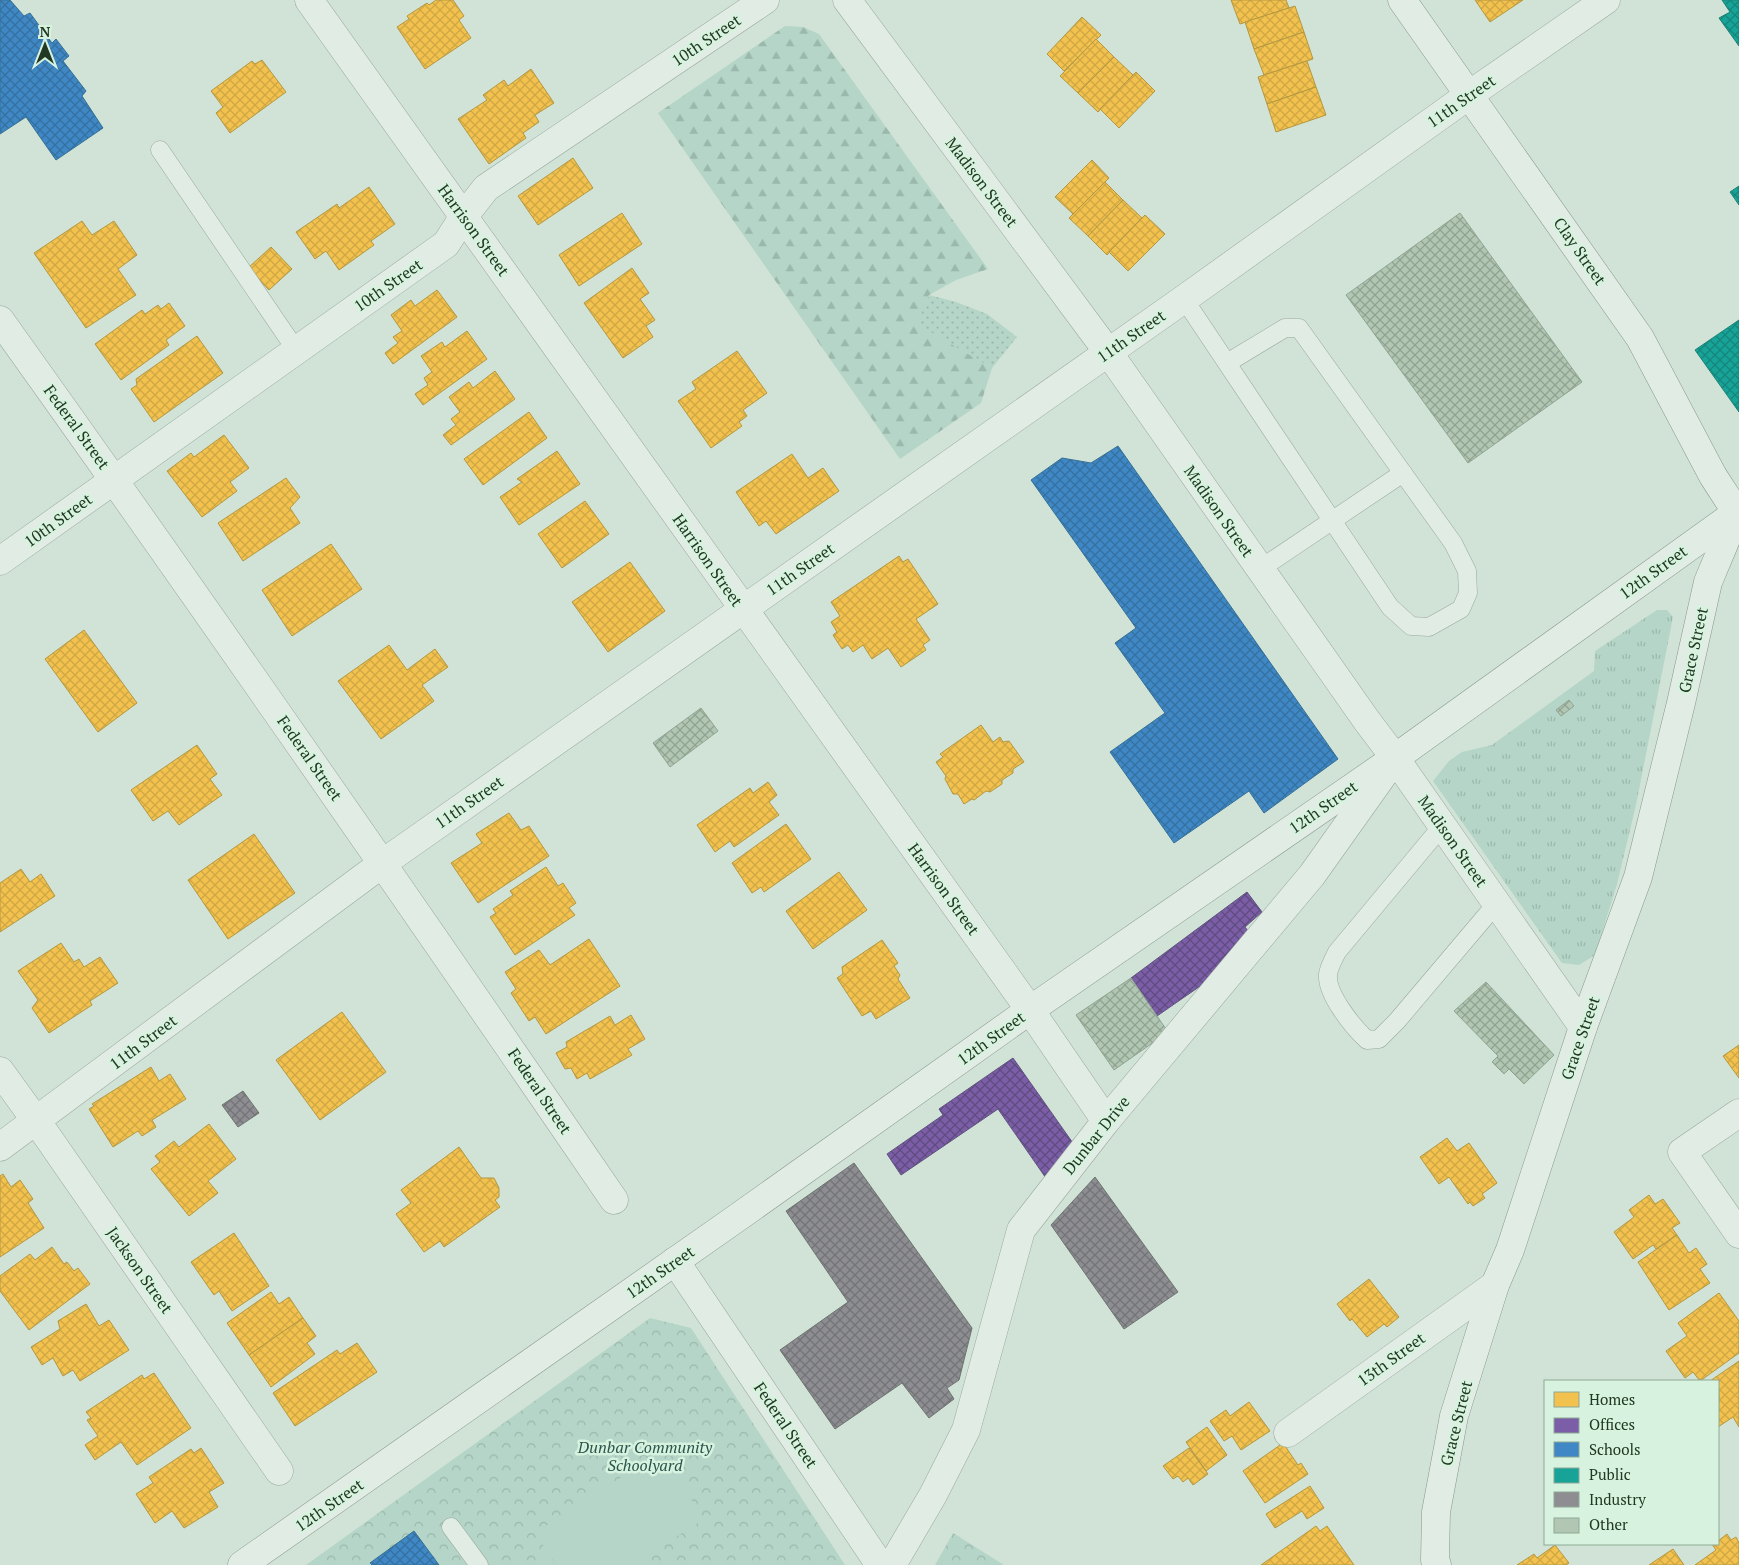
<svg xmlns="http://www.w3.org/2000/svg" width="1739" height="1565" font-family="'PT Serif',serif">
<defs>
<pattern id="grass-tufts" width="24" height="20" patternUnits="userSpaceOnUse" patternTransform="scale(1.25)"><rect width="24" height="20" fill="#b4d5c7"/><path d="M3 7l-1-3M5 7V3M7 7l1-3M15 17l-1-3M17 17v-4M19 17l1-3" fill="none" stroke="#9ab8ab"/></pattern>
<pattern id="forest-firs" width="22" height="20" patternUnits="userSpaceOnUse" patternTransform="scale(1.25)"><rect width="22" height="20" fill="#b4d5c7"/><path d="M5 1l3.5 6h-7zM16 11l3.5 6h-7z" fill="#9ab8ab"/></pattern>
<pattern id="park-crowns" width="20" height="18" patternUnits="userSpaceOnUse" patternTransform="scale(1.25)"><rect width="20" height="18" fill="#b4d5c7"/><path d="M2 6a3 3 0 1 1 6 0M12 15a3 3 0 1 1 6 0" fill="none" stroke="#9ab8ab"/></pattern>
<pattern id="garden-dots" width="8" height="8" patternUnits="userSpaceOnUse" patternTransform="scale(1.25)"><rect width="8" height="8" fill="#b4d5c7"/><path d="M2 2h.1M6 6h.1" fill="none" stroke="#9ab8ab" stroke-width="1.8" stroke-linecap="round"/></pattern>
<pattern id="homes-cross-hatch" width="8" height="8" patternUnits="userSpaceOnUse" patternTransform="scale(1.25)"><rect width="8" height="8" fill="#f2c14e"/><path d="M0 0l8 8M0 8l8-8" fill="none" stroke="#cfa744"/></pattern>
<pattern id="offices-cross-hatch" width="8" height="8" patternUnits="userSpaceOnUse" patternTransform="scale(1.25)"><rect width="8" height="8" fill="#7b5ea7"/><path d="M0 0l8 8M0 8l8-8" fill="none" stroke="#5f4b80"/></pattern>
<pattern id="schools-cross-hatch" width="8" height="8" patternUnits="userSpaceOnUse" patternTransform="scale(1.25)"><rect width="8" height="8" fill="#3f88c5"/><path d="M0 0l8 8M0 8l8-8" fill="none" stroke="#3470a0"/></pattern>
<pattern id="public-cross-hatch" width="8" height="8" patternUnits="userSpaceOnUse" patternTransform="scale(1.25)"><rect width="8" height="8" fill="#17a398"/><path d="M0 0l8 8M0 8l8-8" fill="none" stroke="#14867c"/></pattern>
<pattern id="industry-cross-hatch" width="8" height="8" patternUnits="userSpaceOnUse" patternTransform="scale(1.25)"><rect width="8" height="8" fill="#8d8d92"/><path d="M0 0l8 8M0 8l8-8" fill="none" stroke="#737477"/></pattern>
<pattern id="building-cross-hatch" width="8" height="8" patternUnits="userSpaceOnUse" patternTransform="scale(1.25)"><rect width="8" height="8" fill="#b1c7b3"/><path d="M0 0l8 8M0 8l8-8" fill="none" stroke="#90a391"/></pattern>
</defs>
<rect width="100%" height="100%" fill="#d0e3d6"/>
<path fill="url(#grass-tufts)" d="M1657 610H1667L1673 617 1636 805 1617 884 1595 955 1579 965 1562 963 1433 781 1449 761 1462 752 1492 745 1594 671 1595 651Z"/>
<path fill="url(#forest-firs)" d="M785 26 803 27 819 34 988 269 956 280 929 295 918 324 992 368 981 403 900 459 658 113Z"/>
<g fill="url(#park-crowns)">
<path d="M650 1318 691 1328 845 1565H306Z"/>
<path d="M953 1533 1004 1565H935Z"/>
</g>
<path fill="url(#garden-dots)" d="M929 295 956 302 987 314 1017 337 992 368 917 324Z"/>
<path fill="#b4d5c7" d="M660 1452 704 1519 633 1565H556L535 1533Z"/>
<g fill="url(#homes-cross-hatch)" stroke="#b39841">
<path d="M436 0H453L464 16 459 20 471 38 425 69 397 27 409 19 407 16 427 3 429 5Z"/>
<path d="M1231 0H1286L1289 8 1240 24Z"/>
<path d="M1475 0H1523L1490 22Z"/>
<path d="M1295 6 1304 32 1254 49 1245 22Z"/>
<path d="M1082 17 1101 35 1064 71 1047 54Z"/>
<path d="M1304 32 1313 59 1264 75 1254 49Z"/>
<path d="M1096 39 1114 57 1078 93 1060 76Z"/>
<path d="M1114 57 1133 75 1098 112 1078 93Z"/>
<path d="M262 60 286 92 230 133 216 113 223 107 211 91 252 61 255 64Z"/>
<path d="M1307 61 1316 87 1267 104 1258 77Z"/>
<path d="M531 69 554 103 535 115 539 122 523 133 526 138 489 164 458 119 487 100 483 95 504 80 508 86Z"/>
<path d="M1136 72 1155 91 1119 128 1100 109Z"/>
<path d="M1316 87 1326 115 1276 132 1267 104Z"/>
<path d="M573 158 593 188 538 225 518 196Z"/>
<path d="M1092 160 1109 178 1073 214 1055 197Z"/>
<path d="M1105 182 1123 200 1088 236 1069 218Z"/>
<path d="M369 187 395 224 371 241 374 245 339 270 326 251 315 259 296 232 337 204 339 208Z"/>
<path d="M1123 200 1142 218 1107 255 1088 236Z"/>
<path d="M622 213 642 244 579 286 559 255Z"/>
<path d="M1145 215 1165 234 1128 271 1109 252Z"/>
<path d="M82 221 92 235 114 221 137 255 118 269 136 295 86 328 34 253Z"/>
<path d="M271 247 292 269 269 290 248 268Z"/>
<path d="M632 268 649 293 640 299 655 320 646 326 653 337 623 358 584 303Z"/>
<path d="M437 290 457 317 393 364 385 353 398 343 393 337 402 331 391 315 411 300 415 306Z"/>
<path d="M169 303 185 326 166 340 169 345 121 380 95 344 142 310 145 314 158 305 161 309Z"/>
<path d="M467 331 487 359 423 405 415 394 428 385 424 378 432 372 421 356 442 342 445 347Z"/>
<path d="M197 336 223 373 154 422 131 389 137 385 136 379Z"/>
<path d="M737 351 767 393 743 410 747 416 739 422 742 426 711 448 678 401 696 389 692 382Z"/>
<path d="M495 371 515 399 451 445 443 435 456 425 451 419 460 412 449 397 469 382 473 388Z"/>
<path d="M529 412 547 438 483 485 464 459Z"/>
<path d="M224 435 249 468 230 482 237 491 202 517 167 471 191 453 194 457Z"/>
<path d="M557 451 580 484 519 525 500 497 522 482 517 479Z"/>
<path d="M792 454 808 478 823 468 839 491 776 534 766 521 759 526 736 492Z"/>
<path d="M286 478 300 497 290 508 300 523 243 561 218 523Z"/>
<path d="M585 501 609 534 562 568 538 534Z"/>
<path d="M331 544 362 589 292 636 262 590Z"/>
<path d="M899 556 903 562 908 559 938 604 916 619 930 640 923 645 926 650 901 667 888 648 872 659 863 645 853 652 848 645 842 649 833 635 837 632 831 622 840 616 831 602Z"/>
<path d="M630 562 665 611 608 652 572 602Z"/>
<path d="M84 630 137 703 98 732 45 659Z"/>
<path d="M389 645 407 670 435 649 448 667 422 685 434 701 381 739 338 681Z"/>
<path d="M981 725 993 742 1000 737 1003 742 1009 741 1024 762 1013 769V773L1002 780V784L990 792 986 791 974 800 972 799 964 804 958 794H953L945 779 946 776 936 762 943 757 940 754Z"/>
<path d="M197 745 217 774 210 779 222 795 179 825 168 811 153 821 131 790Z"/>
<path d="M768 782 777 795 769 802 779 815 734 847 730 841 715 852 697 825 750 788 753 793Z"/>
<path d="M509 813 521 830 529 826 549 856 478 903 451 863 482 843 476 834Z"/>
<path d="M786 824 811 859 764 892 761 887 752 893 732 863Z"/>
<path d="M254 834 295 893 228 939 188 880Z"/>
<path d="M546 867 558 886 563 883 576 903 569 908 575 915 515 955 490 917 496 913 493 909 513 895 510 891Z"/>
<path d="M21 869 30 882 41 874 55 896 0 932V883Z"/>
<path d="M839 872 867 910 813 949 786 911Z"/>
<path d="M589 939 620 986 546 1034 535 1017 529 1021 511 993 516 989 505 972 539 950 550 965Z"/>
<path d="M882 940 898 963 894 966 900 975 898 979 910 998 876 1019 871 1011 862 1016 837 978 843 974 842 967Z"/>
<path d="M61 943 74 962 79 959 84 967 100 957 118 983 90 1001 92 1005 49 1033 32 1008 38 1000 18 971Z"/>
<path d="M342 1012 386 1072 320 1120 276 1060Z"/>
<path d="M631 1015 645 1039 628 1049 632 1055 590 1079 587 1073 577 1079 571 1068 565 1069 556 1053 567 1047 566 1042 610 1016 615 1025Z"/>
<path d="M1739 1045V1078L1723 1056Z"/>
<path d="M151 1067 159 1081 170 1074 186 1099 152 1120 156 1127 142 1136 138 1131 113 1147 89 1109 94 1106 92 1104Z"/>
<path d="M209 1124 236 1159 208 1181 218 1193 189 1216 151 1169 160 1162 155 1156 174 1141 179 1147Z"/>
<path d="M1447 1138 1457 1151 1469 1143 1497 1183 1482 1194 1485 1198 1473 1206 1470 1202 1468 1204 1449 1177 1439 1184 1420 1157Z"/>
<path d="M459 1147 481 1178H494L499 1188V1197L495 1200 500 1207 444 1247 440 1241 424 1252 396 1214 411 1203 401 1190Z"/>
<path d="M3 1174 11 1187 20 1180 33 1199 28 1203 44 1228 0 1257V1176Z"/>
<path d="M1649 1195 1655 1204 1663 1199 1680 1223 1672 1228 1677 1235 1656 1249 1653 1245 1633 1259 1614 1232 1634 1217 1629 1210Z"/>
<path d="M234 1233 269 1286 232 1311 219 1291 214 1295 191 1262Z"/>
<path d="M1677 1235 1689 1253 1696 1248 1707 1264 1700 1269 1710 1283 1669 1310 1638 1262Z"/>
<path d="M52 1247 64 1264 67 1262 74 1271 78 1268 90 1284 29 1330 0 1291V1276L30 1254 35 1260Z"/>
<path d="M1369 1279 1399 1317 1387 1327 1384 1324 1367 1337 1352 1319 1350 1321 1337 1304Z"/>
<path d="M271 1292 279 1304 289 1297 303 1318 249 1355 227 1323Z"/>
<path d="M1719 1293 1739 1321V1353L1700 1381 1693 1372 1685 1378 1666 1351 1687 1336 1678 1323Z"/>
<path d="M86 1304 99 1326 109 1320 129 1350 80 1381 73 1370 63 1376 53 1358 42 1365 31 1347 60 1329 58 1321Z"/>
<path d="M303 1318 316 1336 307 1343 315 1354 271 1387 249 1355Z"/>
<path d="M357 1343 377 1372 295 1426 273 1393 337 1350 340 1354Z"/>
<path d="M1739 1361V1427L1733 1417 1718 1427 1719 1396 1718 1381H1710Z"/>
<path d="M154 1373 191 1428 137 1465 121 1442 95 1460 85 1445 98 1436 87 1420 91 1418 86 1412 142 1375 144 1379Z"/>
<path d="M1249 1402 1270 1431 1241 1450 1232 1436 1224 1441 1210 1421 1226 1410 1230 1416Z"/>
<path d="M1207 1427 1227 1455 1206 1471 1186 1442Z"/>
<path d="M1283 1443 1298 1465 1301 1463 1308 1474 1265 1503 1243 1471Z"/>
<path d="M201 1448 224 1483 209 1492 218 1507 184 1528 172 1511 155 1523 136 1494 153 1483 149 1477 191 1449 194 1453Z"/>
<path d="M1189 1448 1208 1474 1193 1485 1188 1478 1183 1482 1178 1476 1173 1479 1163 1466Z"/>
<path d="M1310 1486 1324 1508 1307 1519 1302 1511 1275 1528 1266 1514Z"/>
<path d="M1316 1526 1320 1531 1327 1526 1354 1565H1261Z"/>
<path d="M1727 1534 1731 1540 1736 1537 1739 1543V1565H1695L1716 1550 1712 1544H1718V1541Z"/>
<path d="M1555 1545 1569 1563 1566 1565H1517L1534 1554 1537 1558Z"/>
<path d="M1673 1549 1684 1565H1649Z"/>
</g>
<g fill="url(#offices-cross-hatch)" stroke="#60537f">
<path d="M1247 892 1262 912 1245 927 1252 936 1226 956 1232 964 1157 1016 1131 978Z"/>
<path d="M1013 1058 1075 1146 1048 1181 998 1109 901 1175 887 1154 943 1115 939 1109Z"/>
</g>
<g fill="url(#schools-cross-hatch)" stroke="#367094">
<path d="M0 0H10L24 16 30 13 52 43 56 39 69 56 63 61 86 91 82 96 103 128 56 160 26 117 0 134Z"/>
<path d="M1118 446 1338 759 1264 813 1249 791 1174 843 1110 752 1165 713 1115 643 1136 628 1031 480 1062 458 1091 463Z"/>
<path d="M414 1531 439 1565H372L370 1563Z"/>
</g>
<g fill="url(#public-cross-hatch)" stroke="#1a8375">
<path d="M1722 0H1739V46L1719 18 1730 12Z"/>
<path d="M1739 186V205L1730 192Z"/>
<path d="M1739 320V412L1695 350Z"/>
</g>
<g fill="url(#industry-cross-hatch)" stroke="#6d7470">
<path d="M243 1091 259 1113 238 1127 222 1105Z"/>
<path d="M854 1163 972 1328 959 1380 947 1388 954 1399 929 1418 902 1383 835 1429 780 1350 848 1302 786 1211Z"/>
<path d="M1095 1177 1178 1292 1124 1329 1051 1225Z"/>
</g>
<g fill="url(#building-cross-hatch)" stroke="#90a492">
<path d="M1460 213 1582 382 1468 463 1346 295Z"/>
<path d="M1569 700 1574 706 1561 716 1556 710Z"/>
<path d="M701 708 718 731 670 767 653 743Z"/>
<path d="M1131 978 1168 1032 1114 1070 1076 1015Z"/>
<path d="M1486 982 1554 1055 1524 1084 1509 1069 1504 1074 1492 1062 1498 1056 1454 1011Z"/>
</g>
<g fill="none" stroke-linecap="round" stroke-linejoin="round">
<g stroke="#99a99c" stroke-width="19">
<g id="lane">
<path d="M160 150 296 350"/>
<path d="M1184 299 1390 607 1411 626 1429 627 1461 609 1468 593 1467 571 1453 543 1299 328H1285L1227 363"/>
<path d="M1260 569 1403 473"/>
<path d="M1442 826 1337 952C1334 958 1329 967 1328 974 1326 994 1353 1027 1367 1040L1379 1039 1397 1021 1496 904"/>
<path d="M451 1527 479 1565"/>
</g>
</g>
<g stroke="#99a99c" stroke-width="29">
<g id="street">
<path d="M309 0 1030 1010 1106 1121"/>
<path d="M847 0 1108 352 1367 721 1395 758 1583 1027"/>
<path d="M0 320C208 611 412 905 614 1200"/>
<path d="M0 561 446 244 464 216 486 188 765 0"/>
<path d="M0 1071 47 1136 279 1471"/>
<path d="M1739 1113 1682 1152 1739 1234"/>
<path d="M0 1147 383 863 1184 299 1469 95 1606 0"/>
<path d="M675 1261 880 1565"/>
<path d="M1288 1433 1495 1285"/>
<path d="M892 1565 933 1495 966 1430 1021 1230 1106 1121 1312 875 1393 761"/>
</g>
</g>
<g stroke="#88998c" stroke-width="29">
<g id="secondary">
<path d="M1402 0 1640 338 1713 476 1737 513"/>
<path d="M242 1565 734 1220 1030 1010 1395 758 1739 511"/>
<path d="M1437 1565 1435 1560 1436 1512 1454 1416 1495 1285 1510 1250 1583 1027 1638 877 1681 703 1708 582 1737 513"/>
</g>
</g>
<use href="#lane" stroke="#e1ece4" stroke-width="18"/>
<use href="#street" stroke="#e1ece4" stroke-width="28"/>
<use href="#secondary" stroke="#e1ece4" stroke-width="28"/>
</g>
<g text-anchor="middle" stroke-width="5" stroke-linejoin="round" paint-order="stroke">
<g font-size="16" fill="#213822" stroke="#d7f3df">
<text transform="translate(706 40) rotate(-34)" y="6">10th Street</text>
<text transform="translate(1461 101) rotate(-35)" y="6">11th Street</text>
<text transform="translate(982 182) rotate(53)" y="6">Madison Street</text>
<text transform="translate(474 230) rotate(54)" y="6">Harrison Street</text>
<text transform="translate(1580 251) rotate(55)" y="6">Clay Street</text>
<text transform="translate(388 285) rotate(-35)" y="6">10th Street</text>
<text transform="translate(1131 336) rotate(-35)" y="6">11th Street</text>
<text transform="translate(77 427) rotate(54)" y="6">Federal Street</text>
<text transform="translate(1219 511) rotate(55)" y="6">Madison Street</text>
<text transform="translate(58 520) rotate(-36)" y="6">10th Street</text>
<text transform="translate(708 560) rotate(55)" y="6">Harrison Street</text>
<text transform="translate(800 569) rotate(-35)" y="6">11th Street</text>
<text transform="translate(1653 572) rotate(-36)" y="6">12th Street</text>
<text transform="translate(1693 650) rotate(-78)" y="6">Grace Street</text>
<text transform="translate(310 758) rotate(55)" y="6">Federal Street</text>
<text transform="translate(469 802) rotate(-35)" y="6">11th Street</text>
<text transform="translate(1323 807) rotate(-35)" y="6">12th Street</text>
<text transform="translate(1453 841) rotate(55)" y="6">Madison Street</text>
<text transform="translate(944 889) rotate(54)" y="6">Harrison Street</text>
<text transform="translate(991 1038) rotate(-36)" y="6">12th Street</text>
<text transform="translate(1580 1038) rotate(-71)" y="6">Grace Street</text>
<text transform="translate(143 1042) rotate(-37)" y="6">11th Street</text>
<text transform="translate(540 1091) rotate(56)" y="6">Federal Street</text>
<text transform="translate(1096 1135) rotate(-51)" y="6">Dunbar Drive</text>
<text transform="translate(140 1270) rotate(55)" y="6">Jackson Street</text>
<text transform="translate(660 1272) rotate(-35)" y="6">12th Street</text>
<text transform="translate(1391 1359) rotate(-36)" y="6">13th Street</text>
<text transform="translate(1456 1423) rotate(-76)" y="6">Grace Street</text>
<text transform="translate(786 1425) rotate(56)" y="6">Federal Street</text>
<text transform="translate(329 1505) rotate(-35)" y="6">12th Street</text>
</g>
<g font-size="16" font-style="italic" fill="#29534c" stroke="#d7f3df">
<text x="645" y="1453">Dunbar Community<tspan x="645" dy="18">Schoolyard</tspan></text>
</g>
</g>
<rect x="1544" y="1380" width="175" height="165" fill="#d7f3df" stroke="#8ea893"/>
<rect x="1554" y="1392" width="25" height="15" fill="#f2c14e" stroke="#8ea893"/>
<text x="1589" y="1405" font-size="15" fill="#213822">Homes</text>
<rect x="1554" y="1418" width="25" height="15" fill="#7b5ea7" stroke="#8ea893"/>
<text x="1589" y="1430" font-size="15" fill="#213822">Offices</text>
<rect x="1554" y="1442" width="25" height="15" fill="#3f88c5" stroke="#8ea893"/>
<text x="1589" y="1455" font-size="15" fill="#213822">Schools</text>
<rect x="1554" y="1468" width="25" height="15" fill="#17a398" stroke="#8ea893"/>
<text x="1589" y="1480" font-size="15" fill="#213822">Public</text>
<rect x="1554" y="1492" width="25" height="15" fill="#8d8d92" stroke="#8ea893"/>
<text x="1589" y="1505" font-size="15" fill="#213822">Industry</text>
<rect x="1554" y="1518" width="25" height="15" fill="#b1c7b3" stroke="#8ea893"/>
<text x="1589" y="1530" font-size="15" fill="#213822">Other</text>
<g transform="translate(45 45)" stroke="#d7f3df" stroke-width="4" paint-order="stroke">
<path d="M0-4L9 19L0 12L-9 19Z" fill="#213822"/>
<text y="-8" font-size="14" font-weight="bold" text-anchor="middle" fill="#213822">N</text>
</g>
</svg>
